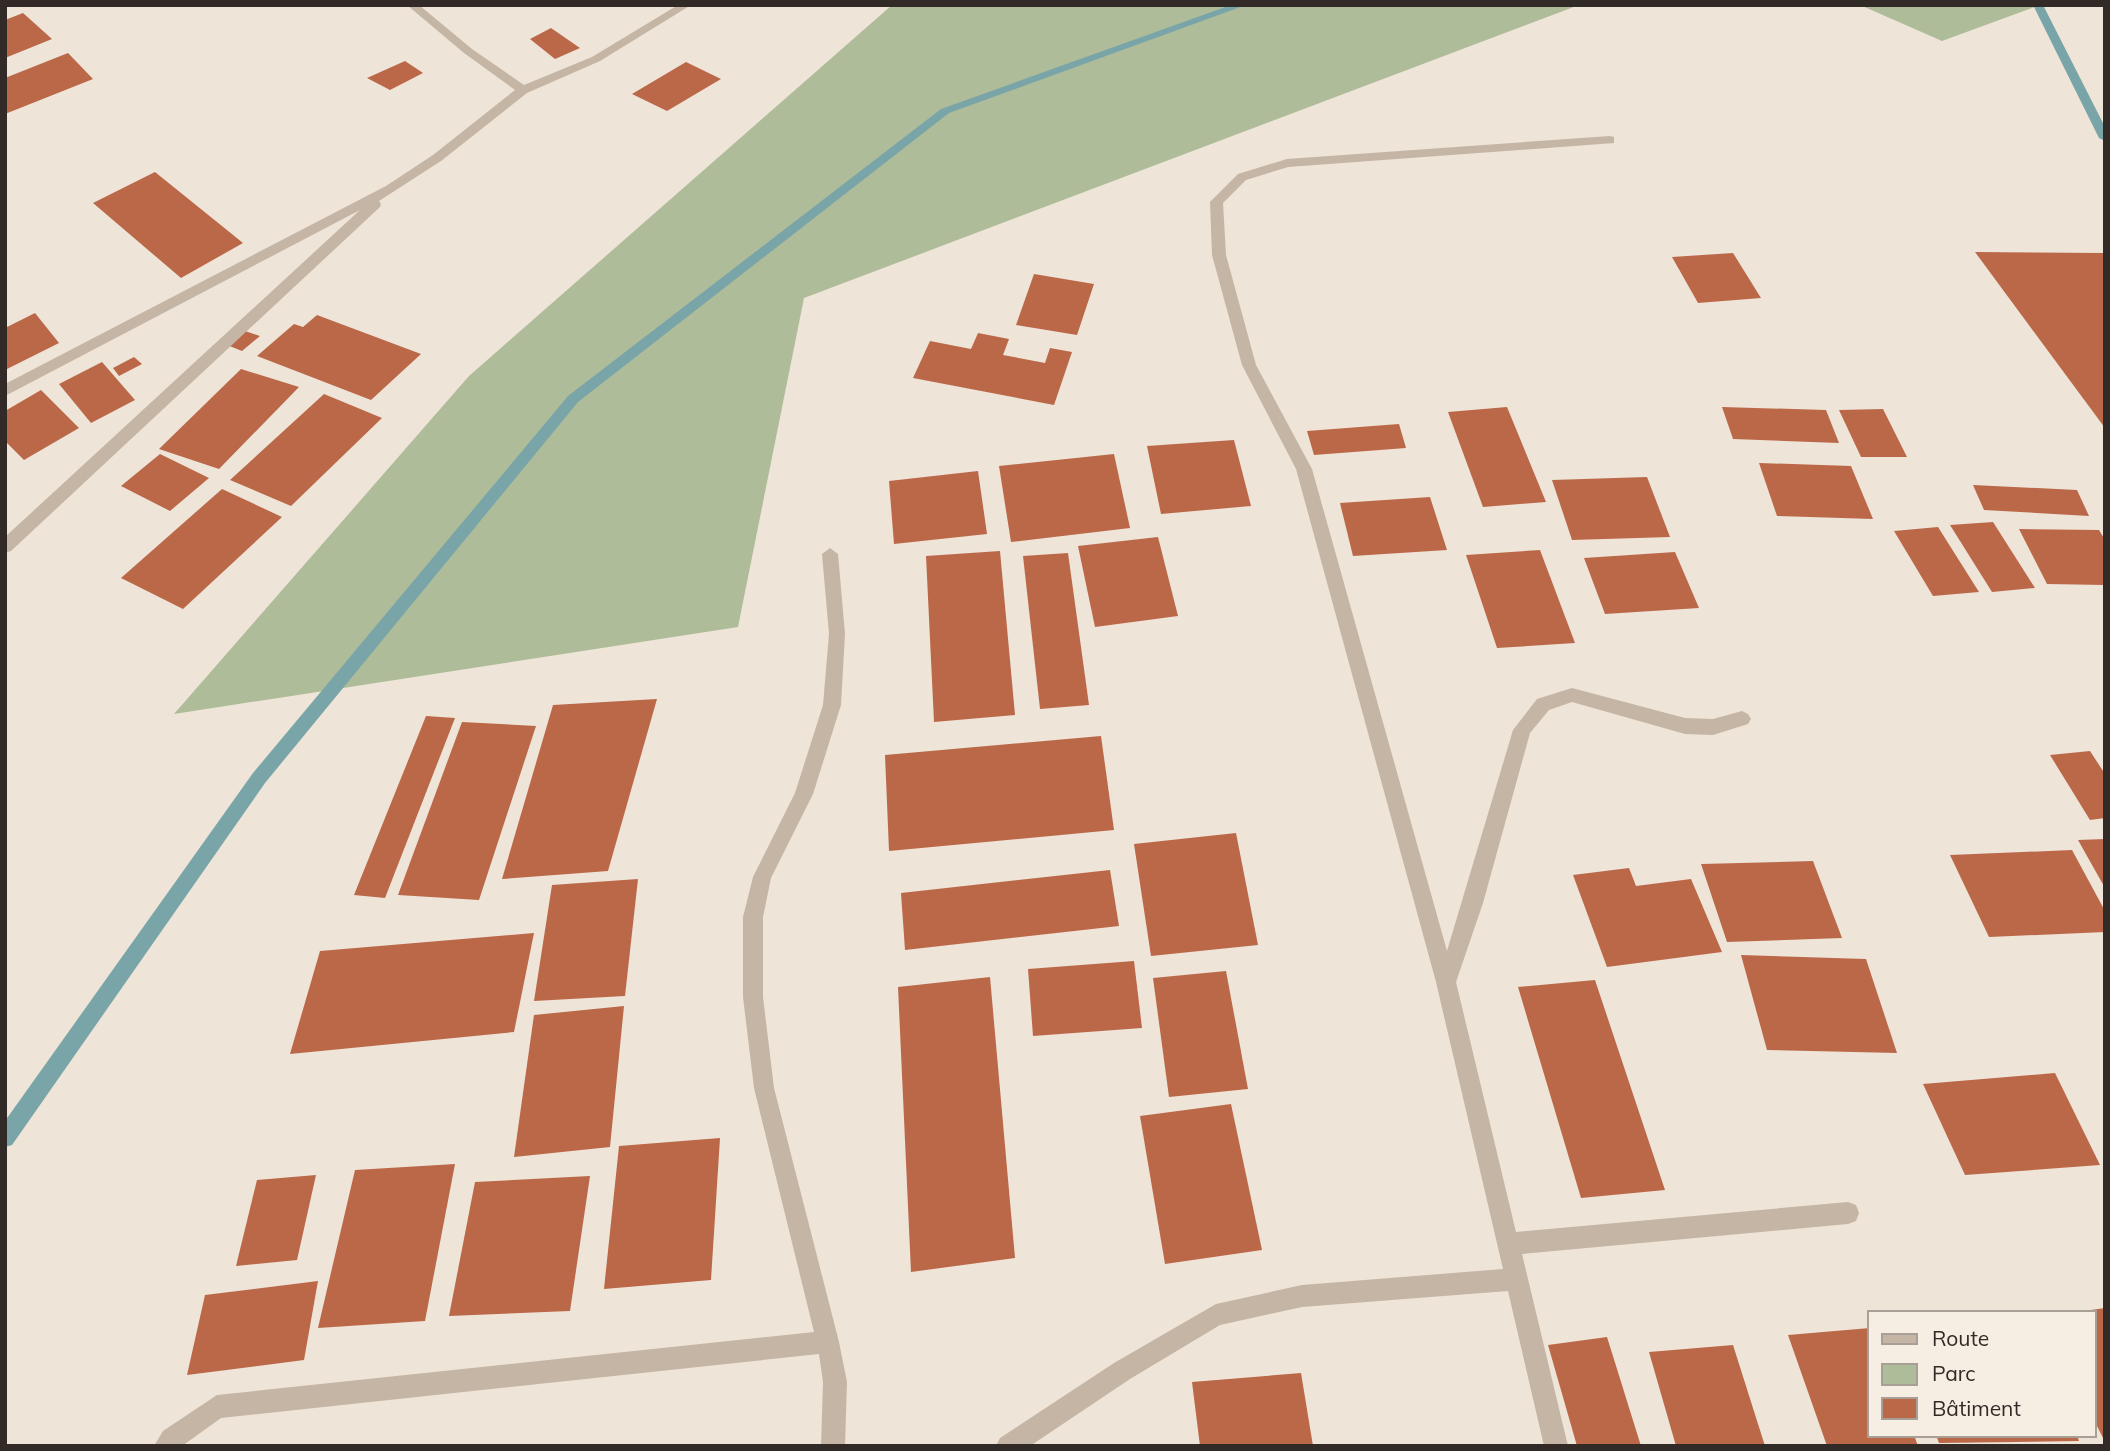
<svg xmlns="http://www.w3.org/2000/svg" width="2110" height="1451" font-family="Mulish,sans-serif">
<rect width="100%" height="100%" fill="#eee4d8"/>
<g fill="#afbc99">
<path d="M892 5H1579L804 298 738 627 174 714 469 376Z"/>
<path d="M1860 5H2040L1942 41Z"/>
</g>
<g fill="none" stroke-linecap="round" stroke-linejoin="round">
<g fill="#79a5a9" fill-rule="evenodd">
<path d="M1231 5H1246L949 113 578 402 265 783 12 1145 5 1147V1121L253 773 568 396 941 109Z"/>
<path d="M2033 5H2043L2105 127V141L2099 138Z"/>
</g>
</g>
<g fill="#bb6849">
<path d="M23 13 52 39 5 58V20Z"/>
<path d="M551 28 580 48 555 59 530 39Z"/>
<path d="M68 53 93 79 5 114V78Z"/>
<path d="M405 61 423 73 390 90 367 78Z"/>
<path d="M686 62 721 79 667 111 632 94Z"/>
<path d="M155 172 243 243 181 278 93 203Z"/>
<path d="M1975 252 2105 253V428Z"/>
<path d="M1733 253 1761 298 1698 303 1672 257Z"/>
<path d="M1034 274 1094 284 1077 335 1016 325Z"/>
<path d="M35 313 59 343 5 370V328Z"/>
<path d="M317 315 421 354 371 400 257 356 294 324 303 327Z"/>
<path d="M245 331 260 336 242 351 227 345Z"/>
<path d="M978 333 1009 339 1003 355 1045 363 1050 348 1072 352 1054 405 913 378 930 341 971 349Z"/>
<path d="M134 357 142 364 119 376 113 368Z"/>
<path d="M102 362 135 400 91 423 59 384Z"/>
<path d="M241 369 299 387 219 469 159 449Z"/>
<path d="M41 390 79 428 24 460 5 441V411Z"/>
<path d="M324 394 382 418 291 506 230 480Z"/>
<path d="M1507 407 1546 502 1483 507 1448 412Z"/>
<path d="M1722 407 1826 410 1839 443 1733 439Z"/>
<path d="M1883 409 1907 457H1861L1839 410Z"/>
<path d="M1399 424 1406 448 1314 455 1307 431Z"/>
<path d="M1234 440 1251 506 1161 514 1147 446Z"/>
<path d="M160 454 209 478 170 511 121 486Z"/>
<path d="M1114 454 1130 528 1011 542 999 466Z"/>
<path d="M1759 463 1851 466 1873 519 1777 516Z"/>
<path d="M978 471 987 534 894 544 889 481Z"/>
<path d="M1647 477 1670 537 1572 540 1552 480Z"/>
<path d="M1973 485 2077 490 2089 516 1984 510Z"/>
<path d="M222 489 282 517 183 609 121 578Z"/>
<path d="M1430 497 1447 550 1353 556 1340 503Z"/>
<path d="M1993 522 2035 588 1992 592 1950 525Z"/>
<path d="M1938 527 1979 592 1933 596 1894 531Z"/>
<path d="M2019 529 2099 530 2105 540V585L2047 584Z"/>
<path d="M1158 537 1178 616 1095 627 1078 546Z"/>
<path d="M1540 550 1575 643 1497 648 1466 555Z"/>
<path d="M1000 551 1015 715 934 722 926 556Z"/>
<path d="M1675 552 1699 608 1605 614 1584 558Z"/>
<path d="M1068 553 1089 705 1040 709 1023 556Z"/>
<path d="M657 699 608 871 502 879 553 705Z"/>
<path d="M426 716 455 718 385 898 354 895Z"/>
<path d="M462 722 536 726 479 900 398 895Z"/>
<path d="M1101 736 1114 830 889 851 885 755Z"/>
<path d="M2090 751 2105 774V818L2090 820 2050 755Z"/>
<path d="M1236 833 1258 945 1151 956 1134 844Z"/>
<path d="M2105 839V888L2078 840Z"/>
<path d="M2072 850 2105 911V932L1989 937 1950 855Z"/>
<path d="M1813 861 1842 938 1727 942 1701 864Z"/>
<path d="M1629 868 1636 886 1691 879 1722 952 1607 967 1573 875Z"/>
<path d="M1110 870 1119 926 905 950 901 893Z"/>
<path d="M638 879 625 996 534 1001 552 885Z"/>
<path d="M534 933 514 1032 290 1054 320 951Z"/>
<path d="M1741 955 1866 959 1897 1053 1767 1050Z"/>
<path d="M1134 961 1142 1028 1033 1036 1028 969Z"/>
<path d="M1226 971 1248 1089 1169 1097 1153 978Z"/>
<path d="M990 977 1015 1258 911 1272 898 987Z"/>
<path d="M1595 980 1665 1190 1581 1198 1518 987Z"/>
<path d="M624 1006 610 1147 514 1157 534 1015Z"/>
<path d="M2055 1073 2100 1165 1965 1175 1923 1084Z"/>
<path d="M1231 1104 1262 1250 1165 1264 1140 1116Z"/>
<path d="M720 1138 711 1280 604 1289 619 1146Z"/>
<path d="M455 1164 425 1321 318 1328 355 1170Z"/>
<path d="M316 1175 297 1260 236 1266 257 1180Z"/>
<path d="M590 1176 570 1311 449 1316 475 1182Z"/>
<path d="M318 1281 304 1360 187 1375 205 1295Z"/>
<path d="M2105 1308V1442L2094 1420V1313L2084 1311Z"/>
<path d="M1870 1328V1435H1914L1918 1446H1827L1788 1335Z"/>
<path d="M1607 1337 1641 1446H1577L1548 1345Z"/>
<path d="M1733 1345 1765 1446H1676L1649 1352Z"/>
<path d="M1301 1373 1313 1446H1200L1192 1382Z"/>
<path d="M1936 1435H2077L2079 1441 1939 1443Z"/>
</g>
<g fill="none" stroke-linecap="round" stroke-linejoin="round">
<g fill="#c5b5a5" fill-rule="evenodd">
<path d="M407 5H419L472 49 524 85 592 57 678 5H691L600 61 527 93 441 161 379 201 381 204 380 207 11 551 5 553V537L360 210 5 396V384L386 186 433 155 515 90 464 53Z"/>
<path d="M1610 136 1614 137V143L1288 167 1246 180 1223 203 1226 255 1256 365 1312 469 1447 951 1513 730 1537 699 1572 688 1685 718 1713 719 1742 711 1748 714 1751 719 1748 724 1713 735 1685 734 1572 702 1549 710 1530 733 1483 903 1456 982 1516 1232 1848 1202 1856 1205 1859 1213 1856 1221 1848 1224 1522 1254 1568 1446H1544L1508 1291 1302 1307 1220 1325 1130 1379 1030 1446H996L1000 1438 1114 1363 1216 1304 1302 1285 1503 1269 1436 982 1296 469 1242 365 1212 255 1210 202 1238 174 1287 159Z"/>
<path d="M830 548 838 554 845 634 841 705 813 794 771 878 763 917V997L774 1088 839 1342 847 1382 845 1446H821L823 1382 819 1354 221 1418 182 1446H154L163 1431 217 1395 814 1332 754 1088 743 997V917L753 877 795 793 823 705 829 634 822 554Z"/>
</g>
</g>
<rect width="2110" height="1451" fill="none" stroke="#312a26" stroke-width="14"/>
<rect x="1868" y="1311" width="228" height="126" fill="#f7eee3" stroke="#a8a097" stroke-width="2"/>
<rect x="1882" y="1334" width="35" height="10" fill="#c5b5a5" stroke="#a8a097" stroke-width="2"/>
<text x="1932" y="1346" font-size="21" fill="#312a26">Route</text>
<rect x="1882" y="1364" width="35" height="21" fill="#afbc99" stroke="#a8a097" stroke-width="2"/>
<text x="1932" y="1381" font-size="21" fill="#312a26">Parc</text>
<rect x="1882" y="1398" width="35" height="21" fill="#bb6849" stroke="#a8a097" stroke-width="2"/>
<text x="1932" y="1416" font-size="21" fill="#312a26">Bâtiment</text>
</svg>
